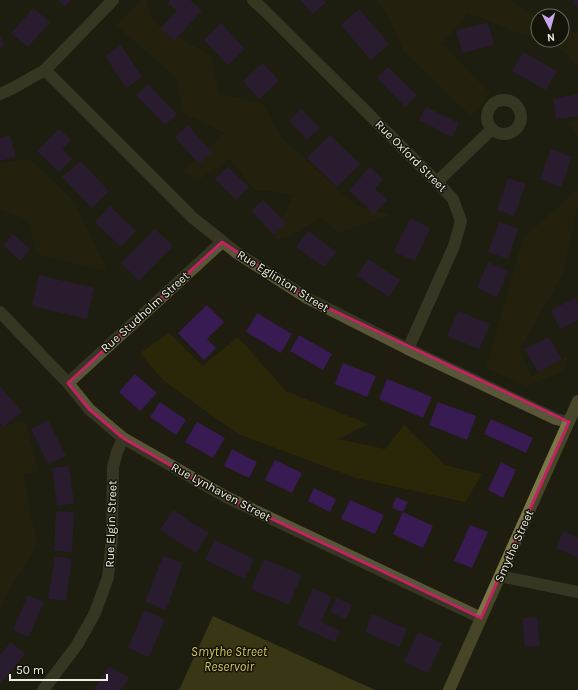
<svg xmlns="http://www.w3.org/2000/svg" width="578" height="690" font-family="Karla,sans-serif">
<rect width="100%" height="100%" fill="#1e1d10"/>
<g fill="#2a2709">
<path d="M141 0H146L153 22 211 56 219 94 263 103 281 137 355 205 391 215 338 233 321 217 286 238 274 240 293 194 255 190 230 159 197 181 183 171 225 133 183 113 176 78 116 25Z"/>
<path d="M377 0H510L538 18V40H562V29L578 33V69L564 51 467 13 442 44 490 93 471 116 403 51 391 22Z"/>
<path d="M578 118V137L569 123Z"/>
<path d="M30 159 74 201 108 272 37 254 28 220 0 209V163Z"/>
<path d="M578 189V205L563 274 520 349 531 376 568 356 563 372 526 386 486 368 523 238Z"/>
<path d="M169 333 202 366 238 337 286 391 368 424 338 439 385 449 404 425 445 465 482 474 465 502 356 478 238 434 164 381 140 353Z"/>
<path d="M25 421 38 471 23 475 37 545 7 594 0 610V426Z"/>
</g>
<path fill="#5c561c" d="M213 616 375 690H179Z"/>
<g fill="#381b52">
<path d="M58 0H71L65 7Z"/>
<path d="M170 0H190L202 11 174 41 161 28 177 11 168 3Z"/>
<path d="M300 0H323L326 3 313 14Z"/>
<path d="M575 0H578V6L573 4Z"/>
<path d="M33 8 50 22 28 47 11 33Z"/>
<path d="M359 9 389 44 371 60 341 25Z"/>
<path d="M221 23 245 49 228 65 204 40Z"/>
<path d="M488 23 494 45 462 53 456 30Z"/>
<path d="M0 35 4 46 0 48Z"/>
<path d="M121 45 142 77 126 88 105 56Z"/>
<path d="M523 52 557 71 546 90 512 71Z"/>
<path d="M263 63 279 81 259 99 243 81Z"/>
<path d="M388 67 417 95 405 107 377 78Z"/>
<path d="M148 84 177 114 165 125 136 95Z"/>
<path d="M578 94V116L556 119 553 99Z"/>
<path d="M426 107 459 123 452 137 419 120Z"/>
<path d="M301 109 320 128 307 140 289 121Z"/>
<path d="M188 125 212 153 199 164 175 137Z"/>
<path d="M59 129 71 140 62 149 72 159 59 172 37 151Z"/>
<path d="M10 135 16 157 0 161V138Z"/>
<path d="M330 135 360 164 337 187 307 158Z"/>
<path d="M551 149 572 157 561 187 540 179Z"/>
<path d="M80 161 109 191 92 208 62 177Z"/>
<path d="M228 167 249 187 236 200 215 179Z"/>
<path d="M370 167 383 179 375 189 387 200 374 214 349 190Z"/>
<path d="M508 178 526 184 514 216 497 210Z"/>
<path d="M263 200 286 223 274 235 251 211Z"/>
<path d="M110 206 136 231 121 247 95 222Z"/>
<path d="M410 218 430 228 415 261 394 252Z"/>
<path d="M499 222 518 229 508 259 488 252Z"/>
<path d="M155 229 173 246 139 281 121 263Z"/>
<path d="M308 231 336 252 324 267 296 247Z"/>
<path d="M13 234 30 249 20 261 3 245Z"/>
<path d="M368 259 400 280 389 297 357 276Z"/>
<path d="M488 262 508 271 497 297 477 288Z"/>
<path d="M39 275 94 288 87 319 32 306Z"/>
<path d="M575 298 578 304V320L560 329 551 310Z"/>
<path d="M207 305 224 322 207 339 216 348 204 360 178 333Z"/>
<path d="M458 311 490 324 479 349 447 336Z"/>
<path d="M257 313 292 334 281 353 246 332Z"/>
<path d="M299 335 332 354 323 370 290 351Z"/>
<path d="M549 337 562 359 538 372 525 349Z"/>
<path d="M343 363 376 376 367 397 335 384Z"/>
<path d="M135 374 157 393 140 411 119 392Z"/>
<path d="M387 379 432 397 423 418 379 399Z"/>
<path d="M0 386 22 412 3 427 0 423Z"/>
<path d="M160 402 186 420 176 435 150 417Z"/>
<path d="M438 402 476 416 467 440 429 425Z"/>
<path d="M491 419 533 438 526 453 484 434Z"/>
<path d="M48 420 66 456 48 464 31 429Z"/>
<path d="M197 422 225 438 213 458 185 442Z"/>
<path d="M232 449 257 462 249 478 224 466Z"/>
<path d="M275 460 302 473 292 493 265 480Z"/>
<path d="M501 462 516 470 503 498 488 490Z"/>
<path d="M69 466 74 503 57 506 52 468Z"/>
<path d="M314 488 336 499 330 512 308 501Z"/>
<path d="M396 497 408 502 403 512 392 508Z"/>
<path d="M350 500 384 515 375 534 341 519Z"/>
<path d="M173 510 209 533 196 553 160 530Z"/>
<path d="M56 511 74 512 72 552 54 551Z"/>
<path d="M403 512 433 526 423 548 393 534Z"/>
<path d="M470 525 488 532 472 568 454 561Z"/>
<path d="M563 531 578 538V558L556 548Z"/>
<path d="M215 540 254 559 245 579 205 560Z"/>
<path d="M55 556 72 559 66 601 48 599Z"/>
<path d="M163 556 183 563 166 610 145 602Z"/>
<path d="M264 559 302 575 289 605 251 589Z"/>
<path d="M313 588 332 597 321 622 340 631 335 642 297 625Z"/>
<path d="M28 595 44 602 29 637 13 630Z"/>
<path d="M337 598 352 605 346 619 330 612Z"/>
<path d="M144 610 165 619 149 657 128 648Z"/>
<path d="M372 614 407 629 399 647 365 632Z"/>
<path d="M537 617 540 646 525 647 522 618Z"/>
<path d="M418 632 442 643 428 673 404 662Z"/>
<path d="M11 642 25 654 0 684V655Z"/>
<path d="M109 666 129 678 121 690H94Z"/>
</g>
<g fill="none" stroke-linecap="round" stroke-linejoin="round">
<g stroke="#585538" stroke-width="12">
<path d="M253 0 263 9 437 182 453 199 461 221 454 246 408 349"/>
<path d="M45 70 193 218 237 253 307 298 408 349 556 419 569 422"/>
<path d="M0 94 13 88 45 70 113 0"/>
<circle cx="504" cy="117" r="17"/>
<path d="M437 182 492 129"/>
<path d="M0 312 68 383 89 409 123 438 226 497 481 618"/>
<path d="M68 383 222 242"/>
<path d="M500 576 578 592"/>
<path d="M43 690 77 645 95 613 108 577 112 538 113 467 117 452 123 438"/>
</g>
<path stroke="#797546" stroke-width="12" d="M449 690 578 401"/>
</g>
<path d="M0 0H578V690H0ZM222 242 307 298 569 422 481 618 226 497 182 472 123 438 89 409 68 383Z" fill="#1e1d10" fill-opacity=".55" fill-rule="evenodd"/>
<path fill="none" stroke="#c42362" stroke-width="3" stroke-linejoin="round" d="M222 242 307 298 569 422 481 618 226 497 182 472 123 438 89 409 68 383Z"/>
<g text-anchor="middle" stroke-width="3" stroke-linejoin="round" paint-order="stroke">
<g font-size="12" fill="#eeeee5" stroke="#151408">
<text transform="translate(411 156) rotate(45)" y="4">Rue Oxford Street</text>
<text transform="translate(283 281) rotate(32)" y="4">Rue Eglinton Street</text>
<text transform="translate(145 312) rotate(-42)" y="4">Rue Studholm Street</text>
<text transform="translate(221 492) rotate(28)" y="4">Rue Lynhaven Street</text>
<text transform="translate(111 524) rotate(-88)" y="4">Rue Elgin Street</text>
<text transform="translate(514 546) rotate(-66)" y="4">Smythe Street</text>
</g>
<g font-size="13" font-style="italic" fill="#d1c75e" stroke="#151408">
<text x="229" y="656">Smythe Street<tspan x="229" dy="15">Reservoir</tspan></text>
</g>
</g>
<g transform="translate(550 28) rotate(174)"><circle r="19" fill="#151408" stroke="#6c6b60"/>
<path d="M0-3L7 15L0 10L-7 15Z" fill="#c8a6ef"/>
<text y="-6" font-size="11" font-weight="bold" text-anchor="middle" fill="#eeeee5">N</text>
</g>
<path d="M10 674v6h97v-6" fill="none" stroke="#eeeee5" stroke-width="2"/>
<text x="16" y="674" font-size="12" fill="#eeeee5" stroke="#151408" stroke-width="3" paint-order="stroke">50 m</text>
</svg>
